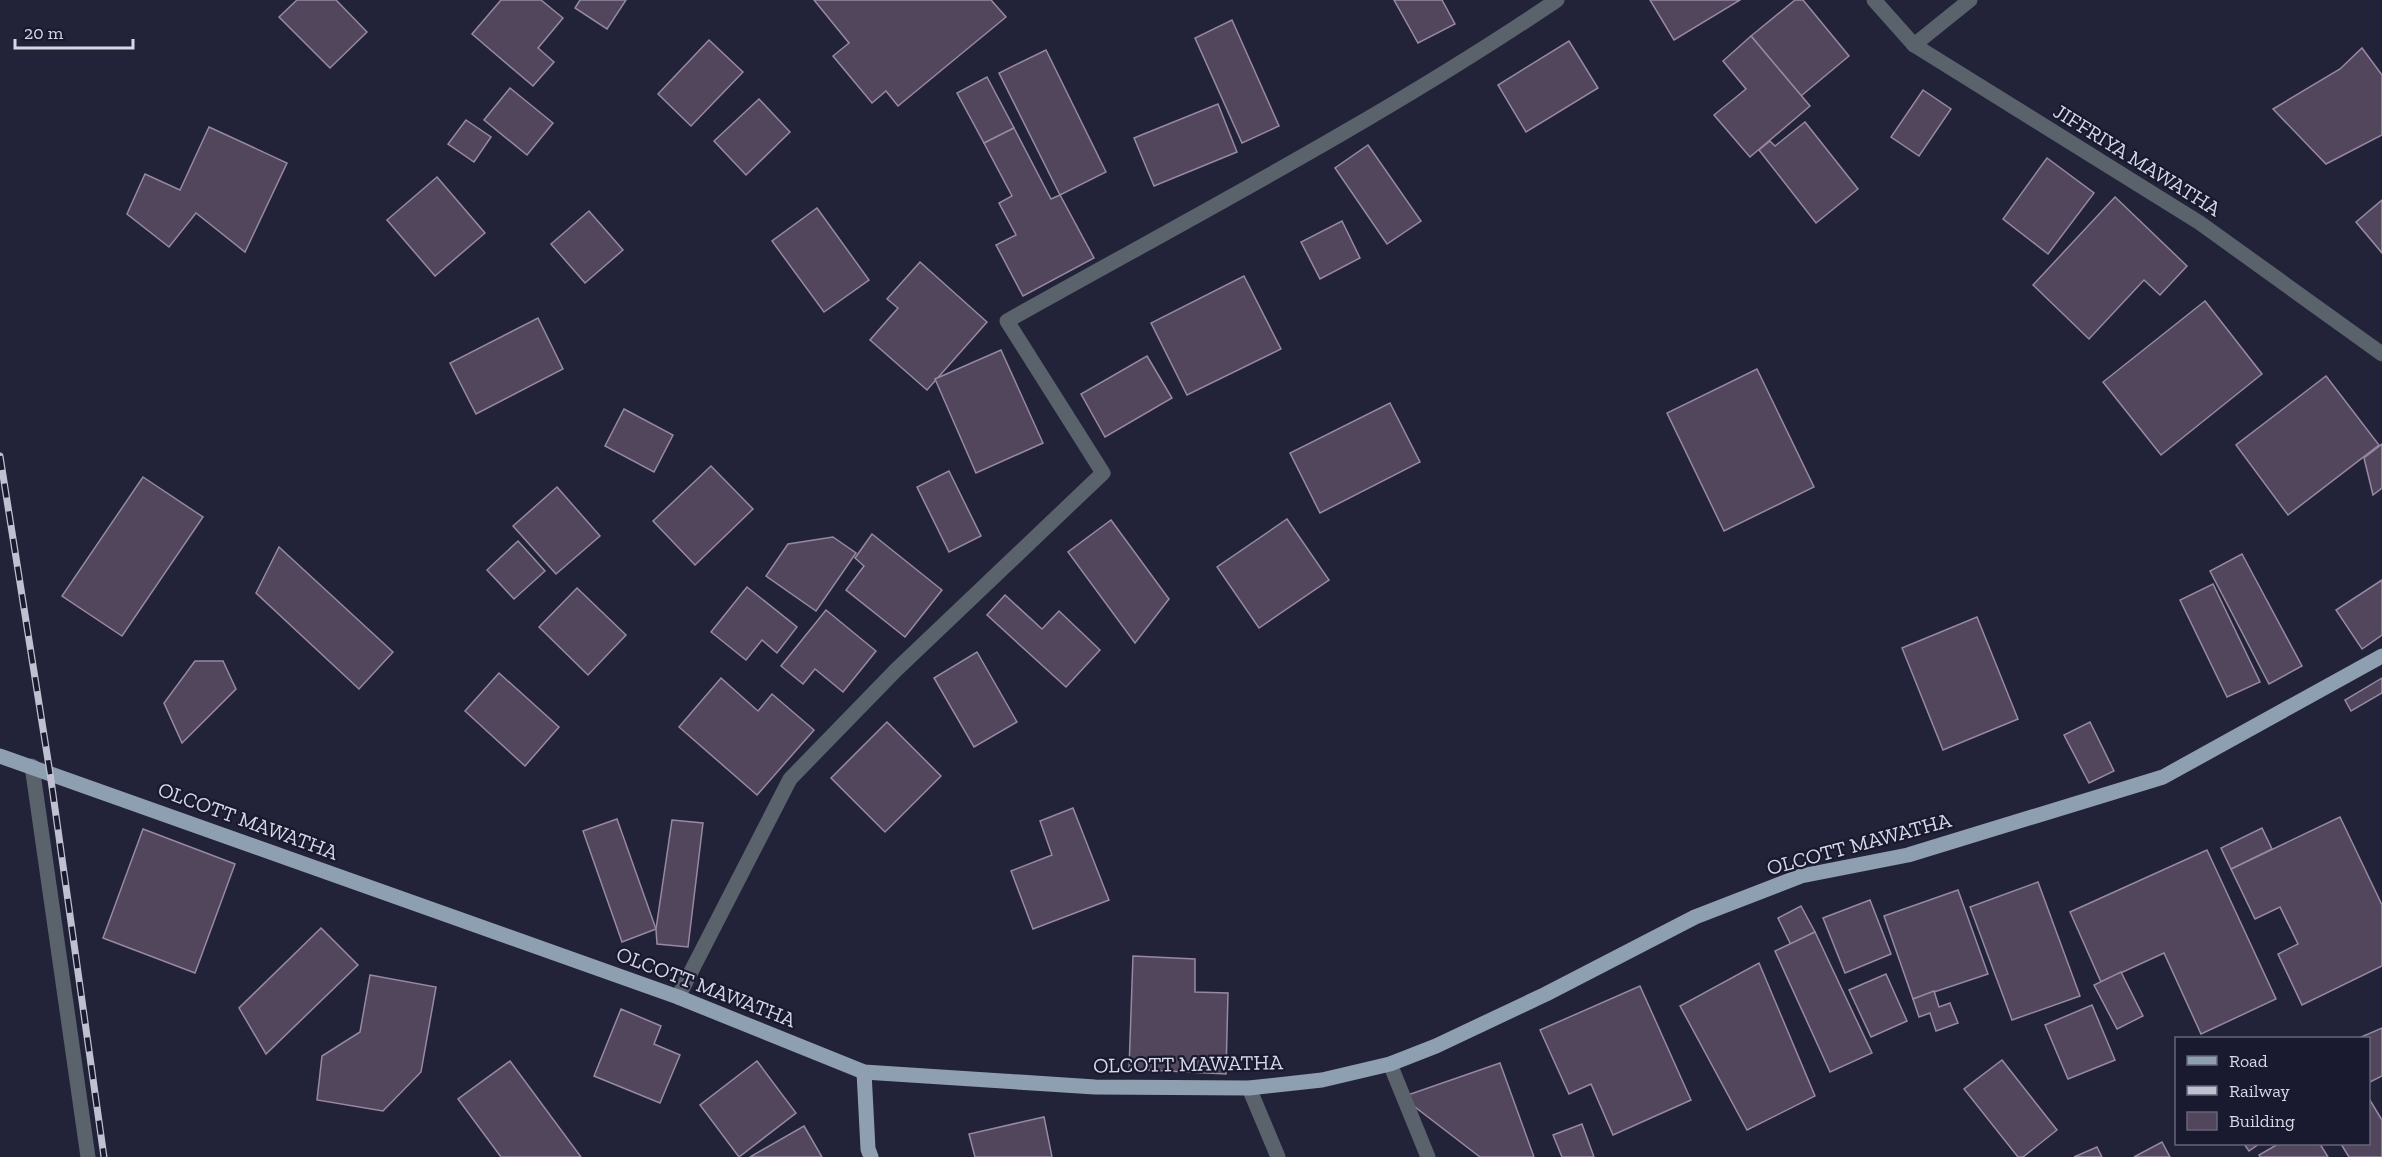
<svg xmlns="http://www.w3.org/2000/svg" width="2382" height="1157" font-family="'Zilla Slab',serif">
<rect width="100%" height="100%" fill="#222339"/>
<g fill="#52465d" stroke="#9789a3" stroke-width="1.5">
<path d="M297 0H336L367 32 330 68 279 17Z"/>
<path d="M501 0H541L563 18 538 48 554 62 533 86 472 34Z"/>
<path d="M580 0H626L607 29 575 8Z"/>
<path d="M814 0H991L1006 17 898 106 886 91 872 103 833 56 849 43Z"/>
<path d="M1394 0H1442L1455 24 1418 43Z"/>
<path d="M1650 0H1740L1674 40Z"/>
<path d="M1795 0H1803L1849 56 1801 96 1751 36Z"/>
<path d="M1232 20 1279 126 1242 143 1195 38Z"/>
<path d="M1751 36 1810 106 1750 157 1714 115 1746 89 1723 61Z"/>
<path d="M709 40 743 72 691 126 658 94Z"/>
<path d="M1569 41 1598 88 1526 132 1498 85Z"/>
<path d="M2362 48 2382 75V135L2326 164 2273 109 2340 69Z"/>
<path d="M1046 50 1106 172 1060 195 999 73Z"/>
<path d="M987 77 1014 128 984 143 957 93Z"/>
<path d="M510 88 553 123 527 155 484 120Z"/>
<path d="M1923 90 1951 109 1919 156 1891 137Z"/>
<path d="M759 99 790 132 746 175 714 141Z"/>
<path d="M1218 104 1237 152 1154 186 1134 138Z"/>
<path d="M466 120 491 137 474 162 448 144Z"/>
<path d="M1805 122 1858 189 1816 223 1759 150 1770 141 1775 146Z"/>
<path d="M209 127 287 163 245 252 196 213 169 247 127 214 145 174 180 190Z"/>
<path d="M1014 128 1051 199 1060 195 1094 258 1023 296 996 245 1016 235 999 203 1012 196 984 143Z"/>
<path d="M1368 145 1421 221 1387 244 1335 168Z"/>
<path d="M2047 158 2094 193 2048 254 2003 219Z"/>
<path d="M437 177 485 233 435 276 387 220Z"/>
<path d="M2115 197 2187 266 2160 295 2144 280 2089 339 2033 285Z"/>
<path d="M2382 200V253L2356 222Z"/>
<path d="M817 208 869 280 824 312 772 241Z"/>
<path d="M589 211 623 250 585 283 551 244Z"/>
<path d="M1342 221 1360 258 1320 279 1301 242Z"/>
<path d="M920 262 987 322 927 390 870 340 898 308 887 299Z"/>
<path d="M1244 276 1281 349 1187 395 1151 323Z"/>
<path d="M2205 301 2262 374 2161 455 2103 382Z"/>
<path d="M538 318 563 369 476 414 450 363Z"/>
<path d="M1001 350 1043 443 976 473 935 379Z"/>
<path d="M1147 356 1172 398 1105 437 1081 394Z"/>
<path d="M1757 369 1814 487 1724 531 1667 413Z"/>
<path d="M2326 376 2379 445 2288 515 2236 445Z"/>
<path d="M1390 403 1420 462 1320 513 1290 453Z"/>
<path d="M624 409 673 435 654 472 605 446Z"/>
<path d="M2382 444V488L2373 495 2364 458Z"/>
<path d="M711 466 753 509 695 565 653 521Z"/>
<path d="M949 471 981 536 949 552 917 487Z"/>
<path d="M143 477 203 517 122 636 62 596Z"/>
<path d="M557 487 600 536 556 574 513 526Z"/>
<path d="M1287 519 1329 580 1259 628 1217 567Z"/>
<path d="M1111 520 1169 599 1135 643 1068 552Z"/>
<path d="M872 534 942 590 905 637 846 590 864 566 855 558Z"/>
<path d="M833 537 856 553 816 611 766 576 788 544Z"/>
<path d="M518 541 545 571 514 599 487 570Z"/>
<path d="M279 547 393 652 359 689 256 593Z"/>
<path d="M2242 554 2302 666 2269 684 2210 571Z"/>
<path d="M2382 580V635L2362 649 2336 610Z"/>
<path d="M2213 584 2260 682 2227 697 2180 600Z"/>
<path d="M747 587 797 627 777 653 762 640 746 660 711 632Z"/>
<path d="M577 588 626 635 588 675 539 627Z"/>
<path d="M1005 595 1042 629 1059 611 1100 650 1066 687 987 615Z"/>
<path d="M826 610 876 651 843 692 815 669 803 684 781 666Z"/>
<path d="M1977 617 2018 719 1943 750 1902 648Z"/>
<path d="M977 652 1017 722 974 747 934 678Z"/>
<path d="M195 661H223L236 689 182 743 164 703Z"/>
<path d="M499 673 559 727 525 766 465 711Z"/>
<path d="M721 678 758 711 772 694 814 730 757 795 679 727Z"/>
<path d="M2382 678V693L2351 711 2345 700Z"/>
<path d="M887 722 941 776 885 832 831 778Z"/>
<path d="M2090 722 2114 771 2089 783 2064 735Z"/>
<path d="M1073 808 1109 900 1033 929 1011 871 1052 855 1040 821Z"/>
<path d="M2340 817 2382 905V966L2302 1005 2278 954 2298 944 2280 907 2255 919 2231 869Z"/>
<path d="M617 819 656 929 622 942 583 831Z"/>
<path d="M672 820 703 823 688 947 657 944 656 929Z"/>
<path d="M2262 828 2272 849 2231 869 2221 848Z"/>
<path d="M143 829 235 864 195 973 103 938Z"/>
<path d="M2207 850 2276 999 2201 1034 2164 953 2101 982 2070 912Z"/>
<path d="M2038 882 2080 996 2012 1020 1970 907Z"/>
<path d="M1958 890 1988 974 1913 999 1884 916Z"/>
<path d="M1870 900 1891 954 1845 973 1823 918Z"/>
<path d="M1801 906 1815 932 1791 945 1778 918Z"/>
<path d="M321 928 358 965 266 1054 239 1008Z"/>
<path d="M1815 932 1872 1053 1830 1072 1775 951Z"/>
<path d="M1133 956 1195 959V992L1228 993 1226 1074 1129 1069Z"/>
<path d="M1759 963 1815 1096 1747 1130 1680 1006Z"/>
<path d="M2121 972 2143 1016 2117 1029 2094 985Z"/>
<path d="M1886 974 1907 1021 1871 1037 1849 990Z"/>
<path d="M370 975 436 987 421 1072 383 1111 317 1100 322 1056 360 1032Z"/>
<path d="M1640 986 1691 1100 1613 1135 1591 1084 1569 1094 1540 1030Z"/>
<path d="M1934 991 1939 1007 1950 1003 1958 1023 1936 1031 1930 1013 1919 1017 1913 999Z"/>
<path d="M2092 1005 2115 1060 2068 1079 2045 1025Z"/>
<path d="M621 1009 661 1026 654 1044 680 1055 660 1103 594 1076Z"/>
<path d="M2382 1028V1076L2368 1083V1038H2359Z"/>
<path d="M2002 1060 2057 1130 2023 1157H2018L1964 1089Z"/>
<path d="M510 1061 581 1157H501L458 1099Z"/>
<path d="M757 1061 796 1113 739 1157 700 1105Z"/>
<path d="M1500 1063 1534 1157H1480L1402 1097Z"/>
<path d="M2368 1097 2382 1120V1157H2349L2341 1144H2368Z"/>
<path d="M1044 1117 1052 1157H975L969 1134Z"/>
<path d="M1582 1124 1594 1157H1562L1553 1135Z"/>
<path d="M804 1126 822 1157H750Z"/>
<path d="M2162 1142 2170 1157H2134Z"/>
<path d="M2244 1144H2259L2249 1151Z"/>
<path d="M2278 1144H2320L2328 1157H2260L2259 1155Z"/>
<path d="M2097 1147 2102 1157H2074Z"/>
</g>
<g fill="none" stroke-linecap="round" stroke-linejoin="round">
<g stroke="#5a626c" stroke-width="15">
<path d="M1874 0 1914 45 2200 223 2382 354"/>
<path d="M1914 45 1970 0"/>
<path d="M32 766 88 1157"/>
<path d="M678 997 790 779 896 670 1103 473 1007 321C1192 217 1381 119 1557 0"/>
<path d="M1390 1064 1428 1157"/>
<path d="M1249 1088 1278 1157"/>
</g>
<g stroke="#8e9fb2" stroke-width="15">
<path d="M0 756 678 997 864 1072 1095 1087 1249 1088 1322 1080 1390 1064 1436 1046 1546 994 1695 917 1801 876 1908 855 2163 777 2382 656"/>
<path d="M864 1072 868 1149 871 1157"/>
</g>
<g stroke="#bfc1d0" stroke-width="7">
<path id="rail" d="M0 456 50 773 104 1157"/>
</g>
<use href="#rail" stroke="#191a2f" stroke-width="4.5" stroke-dasharray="14" stroke-linecap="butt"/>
</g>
<g text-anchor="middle" stroke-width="4.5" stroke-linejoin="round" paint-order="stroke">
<g font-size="21" fill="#d6d8e6" stroke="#191a2f">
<text transform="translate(2137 160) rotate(32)" y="7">JIFFRIYA MAWATHA</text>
<text transform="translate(248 821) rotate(20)" y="7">OLCOTT MAWATHA</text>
<text transform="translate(1859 844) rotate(-15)" y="7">OLCOTT MAWATHA</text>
<text transform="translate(706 987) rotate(21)" y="7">OLCOTT MAWATHA</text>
<text transform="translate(1188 1064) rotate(-1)" y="7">OLCOTT MAWATHA</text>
</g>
</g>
<rect x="2175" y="1037" width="195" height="108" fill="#191a2f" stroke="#656678" stroke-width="1.5"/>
<rect x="2187" y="1056" width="30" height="9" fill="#8e9fb2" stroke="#656678" stroke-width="1.5"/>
<text x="2229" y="1067" font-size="18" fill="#d6d8e6">Road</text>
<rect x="2187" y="1086" width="30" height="9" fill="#bfc1d0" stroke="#656678" stroke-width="1.5"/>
<text x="2229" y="1097" font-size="18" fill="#d6d8e6">Railway</text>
<rect x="2187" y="1112" width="30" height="18" fill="#52465d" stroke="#656678" stroke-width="1.5"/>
<text x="2229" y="1127" font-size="18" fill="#d6d8e6">Building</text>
<path d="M15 39v9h118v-9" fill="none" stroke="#d6d8e6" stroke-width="3"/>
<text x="24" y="39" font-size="18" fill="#d6d8e6" stroke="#191a2f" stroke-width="4.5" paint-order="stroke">20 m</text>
</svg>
